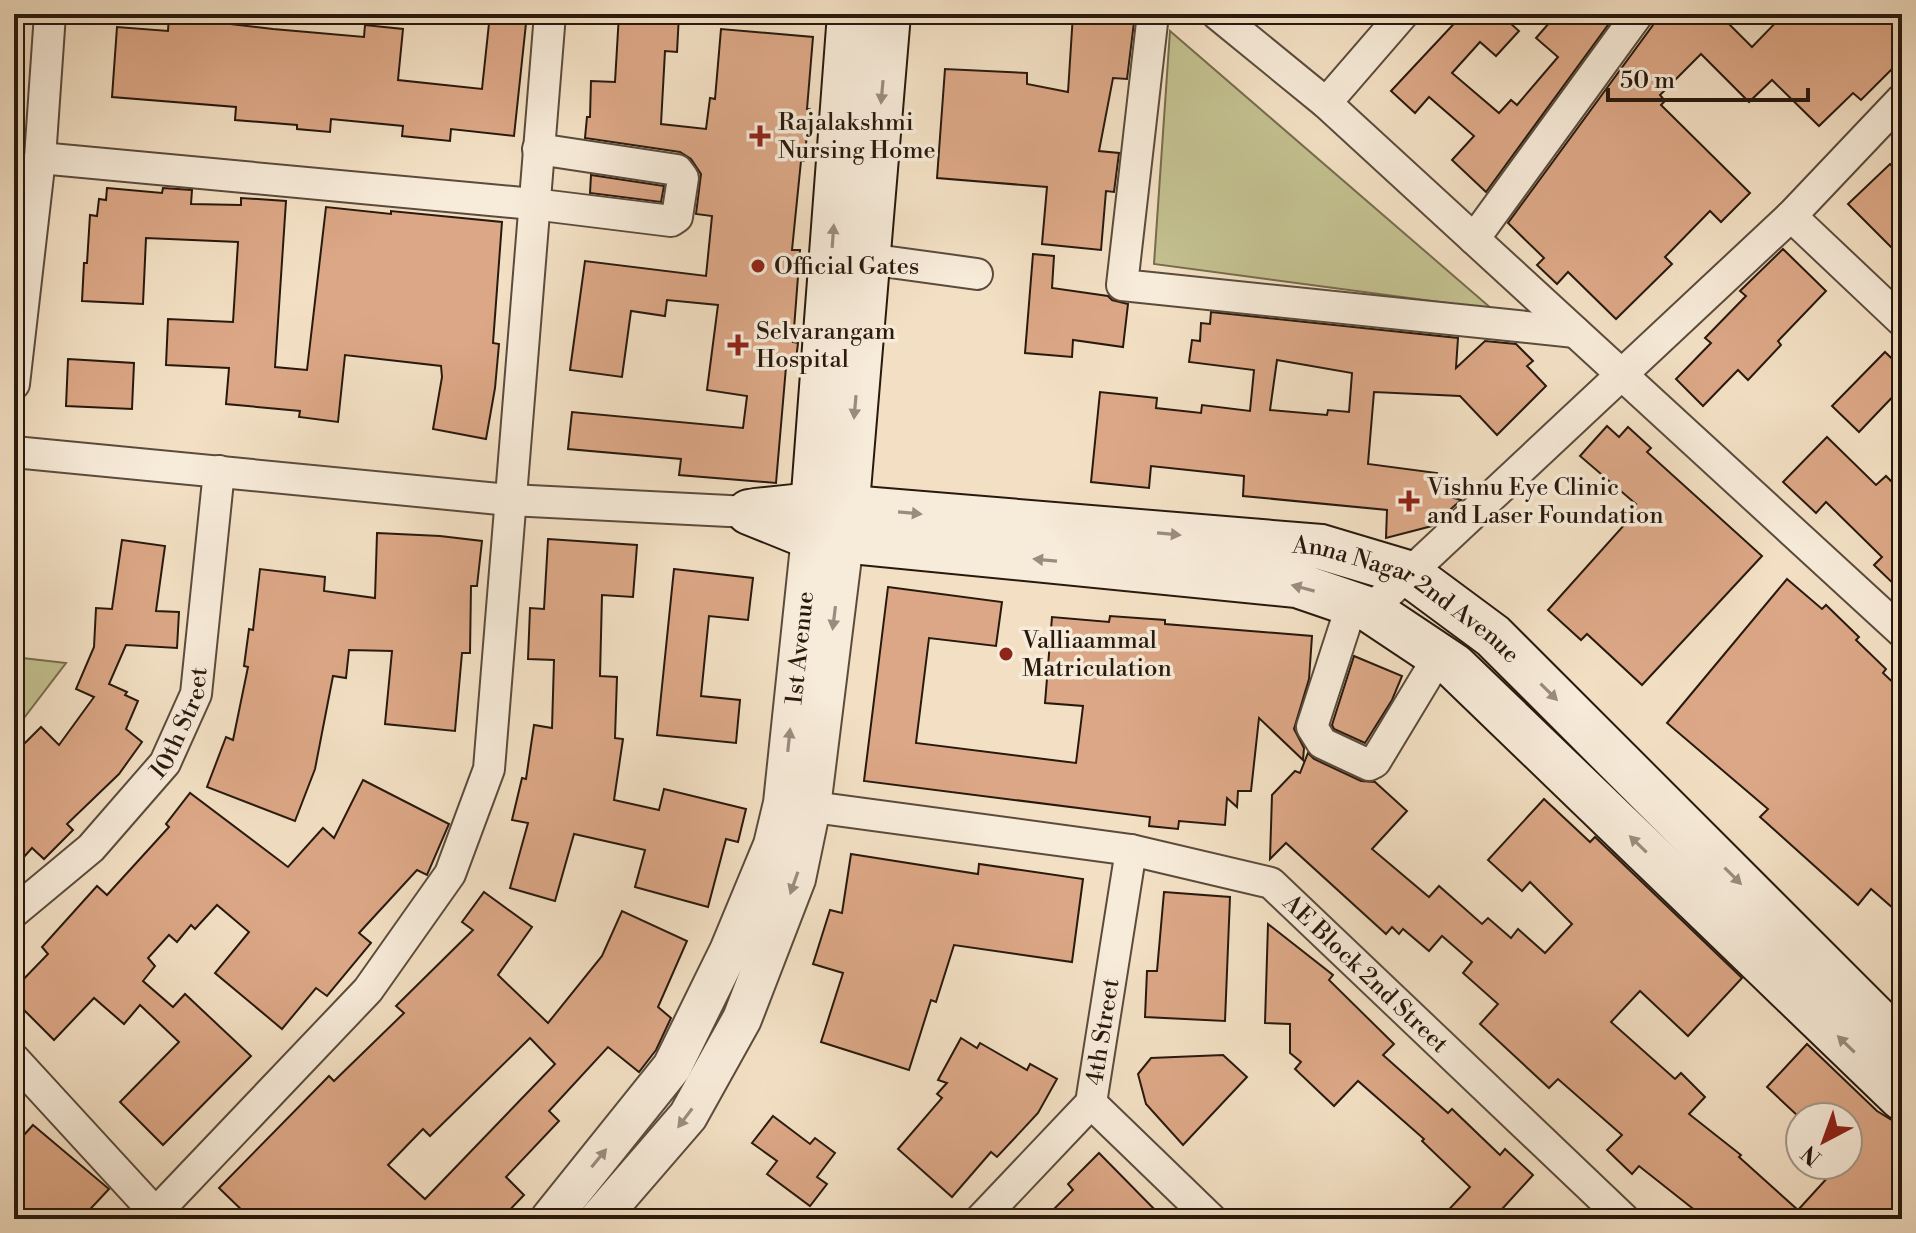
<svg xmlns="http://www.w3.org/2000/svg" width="1916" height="1233" font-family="'Libre Bodoni',serif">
<rect width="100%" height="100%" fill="#f3e0c4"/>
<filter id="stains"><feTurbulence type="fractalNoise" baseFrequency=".0025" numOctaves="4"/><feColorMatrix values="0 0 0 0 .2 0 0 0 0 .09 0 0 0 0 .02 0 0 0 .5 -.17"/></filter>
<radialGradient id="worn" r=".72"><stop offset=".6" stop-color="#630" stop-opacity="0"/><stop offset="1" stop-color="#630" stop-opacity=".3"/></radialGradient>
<g fill="#c3c08f" stroke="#766c4e" stroke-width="2">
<path d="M1170 31 1492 309 1154 264Z"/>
<path d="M14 657 66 663 14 731Z"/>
</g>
<g fill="#dca786" stroke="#28190e" stroke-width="2" fill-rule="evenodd">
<path d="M169 14 213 18 212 22 273 29 364 37 365 25 403 29 398 80 482 89 490 14H527L514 136 451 129 450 141 402 136 403 126 331 119 330 132 297 129V125L235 120 236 107 112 97 117 27 168 31Z"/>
<path d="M619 14H679L677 52 665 51 661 124 706 129 710 98 715 99 721 29 813 37 807 109H810L804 161H801L792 250H800L793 342 798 343 795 368 786 367 776 483 679 475 681 459 568 449 572 412 743 428 747 396 707 390 718 305 667 300 665 316 631 311 622 377 570 370 585 261 706 276 712 216 696 214 701 174 691 159 680 152 585 138 587 117H590L591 81 615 82Z"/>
<path d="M1073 14H1135L1127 79 1113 78 1099 151 1119 153 1114 192 1106 191 1101 250 1042 244 1047 187 937 178 945 69 1027 73V84L1068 92Z"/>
<path d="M1463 14H1500L1519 31 1496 56 1480 42 1452 73 1499 113 1511 100 1517 105 1558 57 1536 38 1557 14H1616L1486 192 1452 160 1474 136 1429 97 1415 113 1391 91Z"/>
<path d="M1656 14H1719L1752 47 1784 14H1902V59L1861 100 1853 93 1819 126 1772 80 1749 102 1701 54 1660 95 1665 101 1661 105 1750 193 1721 222 1710 211 1665 257 1672 264 1616 319 1568 272 1557 284 1537 265 1544 258 1508 223 1653 25Z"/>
<path d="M1890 164 1902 175V258L1848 204Z"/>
<path d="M591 175 664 186 661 202 590 193Z"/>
<path d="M107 188 162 193 163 188 192 190 191 204 241 205V198L286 201 275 367 307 370 326 207 391 214V211L502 222 493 343 499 344 495 388 486 439 433 429 442 377 441 366 345 355 338 422 299 417 300 411 226 404 229 368 166 365 168 319 233 322 238 242 146 238 143 304 82 301 84 263H87L90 215 97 216 99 199 106 200Z"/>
<path d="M1783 249 1826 291 1778 341 1781 345 1748 380 1738 370 1703 406 1676 379 1711 343 1705 338 1746 296 1740 291Z"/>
<path d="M1033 254 1054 256 1052 288 1108 296 1112 300 1128 304 1123 347 1073 340 1072 357 1025 353Z"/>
<path d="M1211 312 1458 338 1456 368 1485 341 1516 344 1533 361 1527 366 1546 386 1497 435 1460 396 1374 392 1368 464 1437 473 1433 492 1461 500 1432 526 1386 538 1387 510 1243 496 1244 476 1151 466 1149 488 1091 482 1100 392 1157 398 1156 408 1201 413 1202 405 1250 411 1254 370 1189 362 1192 340 1200 341 1201 323 1210 324ZM1277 360 1352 373 1349 412 1328 410 1327 415 1270 410Z"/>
<path d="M1885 352 1902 368V387L1859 432 1832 406Z"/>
<path d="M68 359 134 363 132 409 66 406Z"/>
<path d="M1607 426 1619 437 1628 427 1651 448 1647 452 1762 556 1642 685 1587 634 1581 640 1548 610 1626 523 1623 519 1636 504 1580 456Z"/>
<path d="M1827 437 1876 485 1886 476 1902 492V592L1874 565 1882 557 1826 502 1816 513 1783 482Z"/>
<path d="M377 533 440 536 482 541 477 586H471L470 653H462L455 731 385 724 392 651 349 650 346 678 333 676 315 769 295 821 207 787 226 737 233 740 248 667 244 666 249 629 253 630 260 569 325 577 324 591 375 598Z"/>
<path d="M548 539 637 545 633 597 602 595 600 676 617 677 615 738 623 739 614 800 659 810 664 789 746 809 738 842 726 839 708 907 635 887 645 850 574 834 555 901 510 888 528 823 512 820 522 778 526 779 534 725 552 728 554 660 528 659 530 608 544 609Z"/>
<path d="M122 540 165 546 156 611 179 612 177 648 126 645 109 684 127 692 125 695 138 701 126 729 142 742 119 774 67 824 73 830 44 859 32 848 14 868V754L41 727 59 745 94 697 76 689 94 647 96 608 112 609Z"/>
<path d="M674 569 753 578 748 620 709 616 701 696 740 700 736 743 657 735Z"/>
<path d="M1787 579 1822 609 1826 605 1859 637 1856 640 1886 669 1883 673 1902 691V916L1871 889 1858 905 1760 817 1768 809 1667 723Z"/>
<path d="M888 587 1002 602 996 646 929 638 916 743 1076 763 1083 706 1045 703 1052 617 1109 622 1110 616 1165 620V624L1312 636 1309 679 1294 729 1304 748 1303 760 1259 718 1251 791H1238L1237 807 1227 798 1225 825 1179 821 1178 829 1149 826 1150 817 864 781Z"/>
<path d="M1354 656 1402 676 1392 700 1365 743 1334 729 1332 725Z"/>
<path d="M1308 753 1314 759 1361 781 1375 782 1407 811 1372 849 1429 897 1439 886 1482 924 1488 918 1511 938 1518 929 1545 953 1572 924 1530 882 1522 891 1488 860 1544 799 1590 842 1595 837 1742 978 1688 1036 1640 991 1611 1022 1675 1079 1681 1073 1705 1097 1689 1114 1741 1155 1739 1157 1798 1210 1839 1165H1850L1848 1163V1117H1799L1767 1087 1807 1044 1877 1111 1895 1122H1902V1219H1706L1639 1166 1632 1174 1607 1150 1622 1135 1558 1079 1549 1088 1480 1024 1498 1004 1463 973 1472 962 1442 936 1429 951 1403 929 1399 934 1392 927 1386 934 1286 843 1270 859 1272 795 1295 771 1300 773Z"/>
<path d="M363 780 449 824 427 875 417 870 359 933 371 943 327 996 316 988 282 1029 215 973 249 932 217 905 195 929 191 925 177 942 169 935 148 958 155 966 143 981 173 1007 185 994 251 1056 163 1145 120 1102 179 1042 140 1005 124 1024 94 998 54 1040 14 1000V989L48 954 42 947 97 886 107 895 169 827 166 824 190 793 288 867 323 828 334 838Z"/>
<path d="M851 854 978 874 979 864 1083 879 1072 962 954 945 936 1002 931 1000 909 1070 821 1042 843 973 813 964 830 910 842 913Z"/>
<path d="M484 892 532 927 498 975 548 1023 602 956 622 911 687 941 658 1007 671 1018 656 1050 639 1072 608 1047 549 1111 559 1121 506 1177 524 1195 501 1219H251L219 1188 329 1076 334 1081 404 1013 396 1006 473 930 462 922ZM530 1038 555 1064 425 1199 388 1165 423 1129 430 1136Z"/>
<path d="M1164 892 1230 897 1225 1021 1145 1017 1147 971H1157Z"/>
<path d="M1268 924 1333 975 1329 980 1394 1044 1383 1055 1448 1113 1452 1109 1500 1155 1505 1149 1533 1175 1493 1219H1440L1470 1187 1422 1141 1424 1139 1358 1081 1334 1106 1295 1069 1301 1062 1290 1053V1024L1265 1023Z"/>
<path d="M961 1038 977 1048 980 1043 1027 1070 1030 1064 1057 1079 1038 1113 997 1157 991 1152 952 1197 898 1149 942 1098 937 1094 947 1083 938 1080Z"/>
<path d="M1223 1055 1247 1077 1183 1145 1146 1104 1138 1074 1151 1058Z"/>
<path d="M773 1116 810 1144 815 1138 835 1153 817 1177 827 1184 810 1206 767 1174 777 1161 752 1143Z"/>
<path d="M33 1125 109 1189 81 1219H14V1146Z"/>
<path d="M1099 1153 1164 1219H1044L1073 1190 1068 1184Z"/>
</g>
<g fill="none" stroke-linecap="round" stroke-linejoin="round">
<g stroke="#5b4b3c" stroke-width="34">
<g id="minor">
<path d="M1153 14 1122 285 1575 332"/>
<path d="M1217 14 1326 103 1902 632"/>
<path d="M1326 103 1403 14"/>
<path d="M40 158 533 204 671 221 677 217 683 178 677 170 538 149"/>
<path d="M1791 216 1902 321"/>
<path d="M1474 239 1638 14"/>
<path d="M868 259 977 274"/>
<path d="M14 384 40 158 50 14"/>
<path d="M14 452 510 500 749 512"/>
<path d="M1352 604 1312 727 1322 743 1369 765 1375 762 1439 656"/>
<path d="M1370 610 1791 216 1902 99"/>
<path id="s1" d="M791 804 1131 850 1271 883 1624 1219"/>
<path id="s2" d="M14 912 91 848 165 763 196 694 219 471"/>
<path d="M14 1059 161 1219"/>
<path d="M1091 1103 1211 1219"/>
<path d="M150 1219 368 990 450 874 489 769 550 14"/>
<path id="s3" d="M981 1219 1091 1103 1131 850"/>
</g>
</g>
<g stroke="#5b4b3c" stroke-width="42">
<g id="tertiary">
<path id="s4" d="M550 1219 672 1067 729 951 773 845 783 803 811 537"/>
<path d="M599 1219 688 1116 742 1019 796 879 811 807 844 541"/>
</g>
</g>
<g stroke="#28190e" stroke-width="48">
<g id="secondary">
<path id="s5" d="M755 511 813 505 1321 547 1408 573 1493 636 1902 1045"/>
<path d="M749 512 811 537 1297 585 1370 610 1454 666 1902 1098"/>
<path d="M811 534 850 14"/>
<path d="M844 538 888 14"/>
</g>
</g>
<use href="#minor" stroke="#f7ebd9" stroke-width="30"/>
<use href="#tertiary" stroke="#f7ebd9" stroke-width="38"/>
<use href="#secondary" stroke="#f7ebd9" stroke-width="44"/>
</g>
<defs><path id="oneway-solid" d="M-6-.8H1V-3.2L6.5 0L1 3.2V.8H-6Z" transform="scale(2)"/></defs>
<g fill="#9a8c7e">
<use href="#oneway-solid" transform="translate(882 92) rotate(95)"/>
<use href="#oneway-solid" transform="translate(833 236) rotate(-86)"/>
<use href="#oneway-solid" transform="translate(855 407) rotate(95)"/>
<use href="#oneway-solid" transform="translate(910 513) rotate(5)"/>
<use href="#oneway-solid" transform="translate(1169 534) rotate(5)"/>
<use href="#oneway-solid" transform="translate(1045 560) rotate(-175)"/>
<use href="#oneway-solid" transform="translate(1303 588) rotate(-165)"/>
<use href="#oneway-solid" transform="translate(834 618) rotate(97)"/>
<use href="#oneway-solid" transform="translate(1549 692) rotate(45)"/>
<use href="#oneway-solid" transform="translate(789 740) rotate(-84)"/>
<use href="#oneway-solid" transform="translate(1638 844) rotate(-136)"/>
<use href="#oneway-solid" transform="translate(1733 876) rotate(45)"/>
<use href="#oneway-solid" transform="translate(794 883) rotate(109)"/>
<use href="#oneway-solid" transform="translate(1846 1044) rotate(-136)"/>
<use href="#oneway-solid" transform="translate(685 1118) rotate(127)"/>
<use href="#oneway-solid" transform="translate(599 1158) rotate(-51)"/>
</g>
<g fill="#8f2418" stroke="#f7ebd9" stroke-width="3">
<path d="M756 124h8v8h8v8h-8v8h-8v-8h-8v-8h8z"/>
<circle cx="758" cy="266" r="8"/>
<path d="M734 333h8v8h8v8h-8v8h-8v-8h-8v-8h8z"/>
<path d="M1405 489h8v8h8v8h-8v8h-8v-8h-8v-8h8z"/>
<circle cx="1006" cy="654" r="8"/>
</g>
<g text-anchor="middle" stroke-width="7" stroke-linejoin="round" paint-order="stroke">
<g font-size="24" fill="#28190e" stroke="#f7ebd9" text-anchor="start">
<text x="778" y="130">Rajalakshmi<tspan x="778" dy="28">Nursing Home</tspan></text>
<text x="774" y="274">Official Gates</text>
<text x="756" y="339">Selvarangam<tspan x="756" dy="28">Hospital</tspan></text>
<text x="1427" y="495">Vishnu Eye Clinic<tspan x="1427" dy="28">and Laser Foundation</tspan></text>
<text x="1022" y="648">Valliaammal<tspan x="1022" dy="28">Matriculation</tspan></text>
</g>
<g font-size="24" fill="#28190e" stroke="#f7ebd9">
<text dy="8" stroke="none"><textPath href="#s5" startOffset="668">Anna Nagar 2nd Avenue</textPath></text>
<text dy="8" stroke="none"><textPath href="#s4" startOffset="638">1st Avenue</textPath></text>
<text dy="8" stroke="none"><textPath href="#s2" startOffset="256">10th Street</textPath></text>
<text dy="8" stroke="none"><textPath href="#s1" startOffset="618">AE Block 2nd Street</textPath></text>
<text dy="8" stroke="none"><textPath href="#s3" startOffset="232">4th Street</textPath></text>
</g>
</g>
<rect width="1916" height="1233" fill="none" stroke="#f3e0c4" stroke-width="48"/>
<rect x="16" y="16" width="1884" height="1201" fill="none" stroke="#28190e" stroke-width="4"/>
<rect x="24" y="24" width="1868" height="1185" fill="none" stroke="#28190e" stroke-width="2"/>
<g transform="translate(1824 1141) rotate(221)"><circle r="38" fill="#f7ebd9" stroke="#a49788" stroke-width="2"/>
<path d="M0-6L14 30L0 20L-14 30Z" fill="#8f2418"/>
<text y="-12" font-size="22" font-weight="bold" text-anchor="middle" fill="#28190e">N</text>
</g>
<path d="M1608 88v12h200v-12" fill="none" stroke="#28190e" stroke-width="4"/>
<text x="1620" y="88" font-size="24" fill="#28190e" stroke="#f7ebd9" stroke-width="6" paint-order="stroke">50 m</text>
<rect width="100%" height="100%" filter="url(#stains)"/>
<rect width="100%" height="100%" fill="url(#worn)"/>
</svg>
